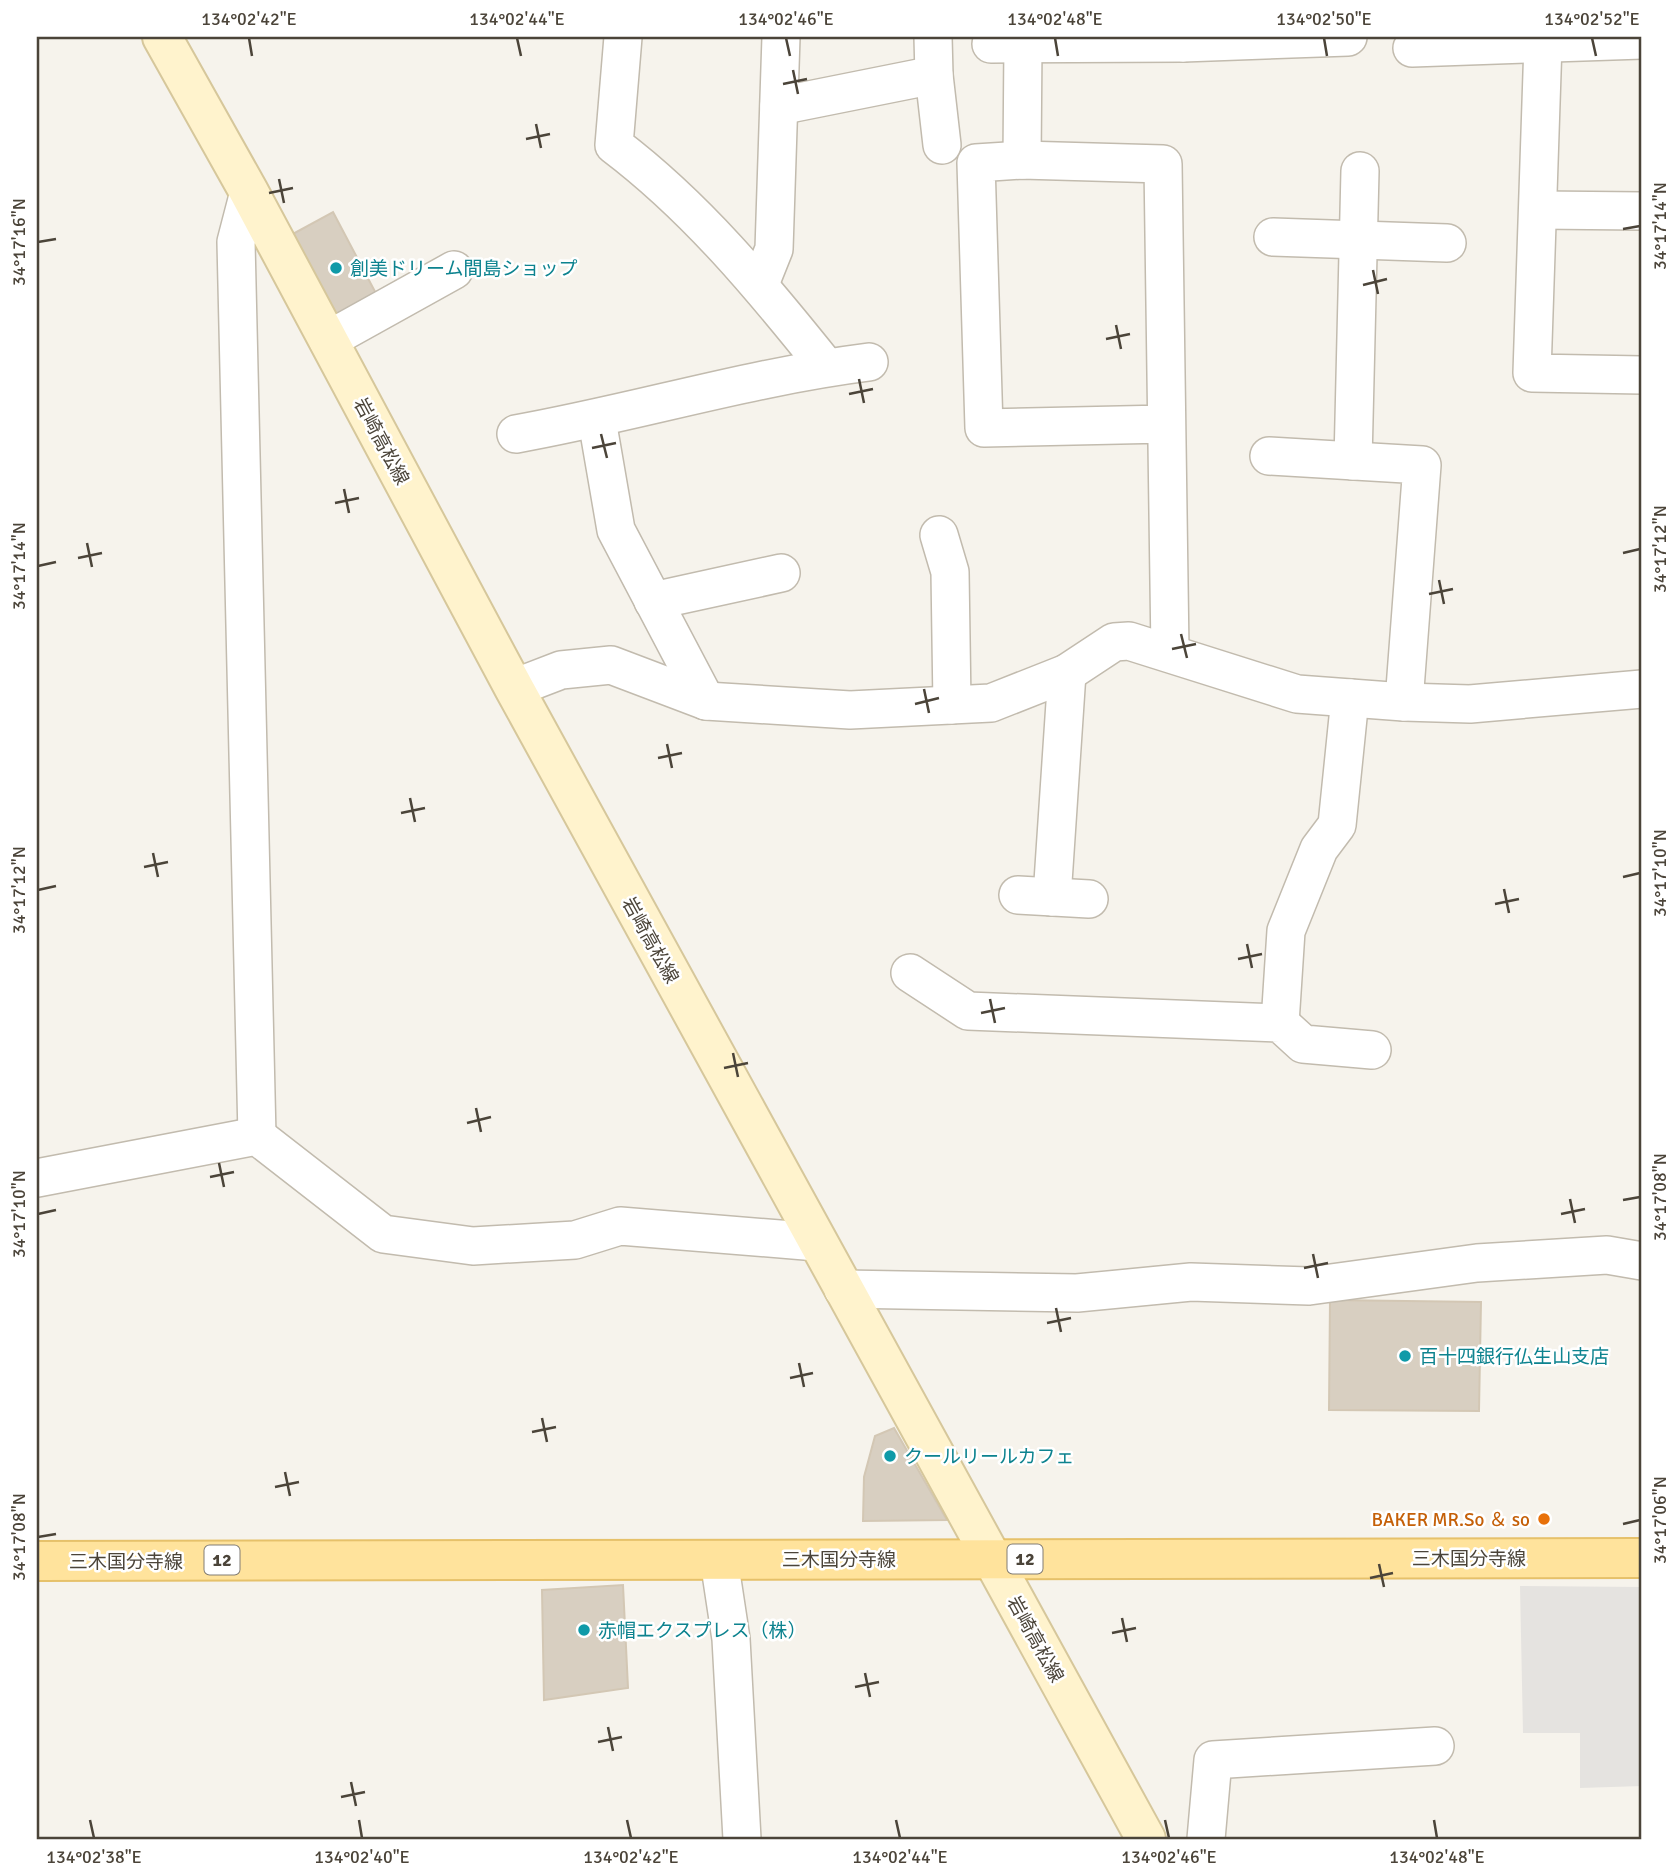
<svg xmlns="http://www.w3.org/2000/svg" width="1679" height="1876" font-family="Signika,'Noto Sans JP',sans-serif">
<rect width="100%" height="100%" fill="#f6f3ec"/>
<path fill="#e5e3e0" d="M1520 1586 1642 1587V1786L1580 1788V1733H1523Z"/>
<g fill="#d8cfc1" stroke="#d3c7b4" stroke-width="2">
<path d="M333 212 380 301 338 323 291 235Z"/>
<path d="M1330 1300 1481 1302 1479 1411 1329 1410Z"/>
<path d="M894 1428 947 1520 863 1521 864 1477 875 1436Z"/>
<path d="M623 1585 628 1688 544 1700 542 1590Z"/>
</g>
<g fill="none" stroke-linecap="round" stroke-linejoin="round">
<g stroke="#c2bbae" stroke-width="40">
<g id="minor">
<path d="M623 37 614 145C696 207 762 287 826 367"/>
<path d="M933 37 934 75 942 145"/>
<path d="M1183 37V43L1348 37"/>
<path d="M1543 43 1532 373 1642 375"/>
<path d="M991 44 1183 43"/>
<path d="M1412 48 1642 40"/>
<path d="M779 106 934 75"/>
<path d="M1022 160 1023 44"/>
<path d="M249 192 236 242 257 1136"/>
<path d="M1538 210 1642 211"/>
<path d="M1273 237 1447 243"/>
<path d="M760 284 774 249 781 37"/>
<path d="M328 340 454 270"/>
<path d="M597 420 616 530 706 701"/>
<path d="M1166 424 984 428 976 163 1022 160 1163 164 1170 652"/>
<path d="M516 434C634 413 750 377 869 362"/>
<path d="M1269 456 1422 465 1404 702"/>
<path d="M1353 461 1360 171"/>
<path d="M939 535 950 572 952 705"/>
<path d="M653 601 781 573"/>
<path d="M514 688 561 670 611 665 706 701 850 710 991 703 1067 673 1114 642 1129 641 1297 694 1404 702 1470 704 1642 689"/>
<path d="M1018 895 1089 899"/>
<path d="M1052 897 1067 673"/>
<path d="M910 973 968 1011 1280 1023 1303 1044 1372 1050"/>
<path d="M1280 1023 1286 931 1319 849 1337 825 1350 698"/>
<path d="M37 1178 257 1136 383 1234 473 1246 575 1240 620 1226 817 1242"/>
<path d="M843 1289 1077 1293 1191 1282 1309 1286 1477 1263 1607 1255 1642 1261"/>
<path d="M719 1560 731 1639 742 1839"/>
<path d="M1206 1839 1213 1760 1435 1746"/>
</g>
</g>
<g stroke="#d6c79b" stroke-width="42">
<path id="secondary" d="M162 37 249 192 514 688 1146 1839"/>
</g>
<g stroke="#e6c16a" stroke-width="42">
<path id="primary" d="M37 1561 1642 1558"/>
</g>
<use href="#minor" stroke="#fff" stroke-width="37"/>
<use href="#secondary" stroke="#fff3cd" stroke-width="38"/>
<use href="#primary" stroke="#ffe39c" stroke-width="38"/>
</g>
<path fill="none" stroke="#4b4439" stroke-width="2.5" d="M249 38 252 56M517 38 521 56M786 38 790 56M1055 38 1058 56M1324 38 1327 56M1592 38 1596 56M793 70 798 94M783 84 807 79M536 124 541 148M526 139 550 134M279 179 284 203M269 193 293 188M1623 229 1640 226M38 242 56 239M1373 270 1378 294M1363 285 1387 279M1116 325 1121 349M1106 339 1130 334M859 379 864 403M849 394 873 389M601 434 607 458M592 448 616 443M344 489 349 513M335 503 359 498M87 543 92 567M1623 553 1640 549M78 558 102 553M38 566 56 562M1439 580 1444 604M1429 594 1453 589M1181 634 1187 658M1172 649 1196 644M924 689 929 713M915 704 939 698M667 744 672 768M658 758 682 753M410 798 415 822M401 813 425 808M153 853 158 877M144 867 168 862M1623 877 1640 873M1504 889 1509 913M38 890 56 886M1495 904 1519 899M1247 944 1252 968M1238 959 1262 954M990 999 995 1023M981 1013 1005 1008M733 1053 738 1077M724 1068 748 1063M476 1108 481 1132M467 1123 491 1117M219 1163 224 1187M210 1177 234 1172M1570 1199 1575 1223M1623 1200 1640 1197M38 1214 56 1210M1561 1214 1585 1209M1313 1254 1318 1278M1304 1268 1328 1263M1056 1308 1061 1332M1047 1323 1071 1318M799 1363 804 1387M790 1378 813 1373M542 1418 547 1442M532 1432 556 1427M285 1472 290 1496M275 1487 299 1482M1623 1524 1640 1520M38 1537 56 1534M1379 1564 1384 1587M1370 1578 1393 1573M1122 1618 1127 1642M1112 1633 1136 1628M865 1673 870 1697M855 1687 879 1682M608 1727 613 1751M598 1742 622 1737M351 1782 356 1806M341 1797 365 1792M90 1820 94 1838M359 1820 362 1838M627 1820 631 1838M896 1820 900 1838M1165 1820 1169 1838M1434 1820 1437 1838"/>
<g fill="#0f9aa8" stroke="#fff" stroke-width="2.5">
<circle cx="336" cy="268" r="7"/>
<circle cx="1405" cy="1356" r="7"/>
<circle cx="890" cy="1456" r="7"/>
<circle cx="584" cy="1630" r="7"/>
</g>
<circle fill="#e8710a" stroke="#fff" stroke-width="2.5" cx="1544" cy="1519" r="7"/>
<g text-anchor="middle" stroke-width="5" stroke-linejoin="round" paint-order="stroke">
<g fill="#fff" stroke="#817c74" stroke-width="2">
<rect x="1007.5" y="1544.5" width="35" height="29" rx="5"/>
<rect x="204.5" y="1545.5" width="35" height="29" rx="5"/>
</g>
<g font-size="18" font-weight="bold" fill="#4b4439">
<text x="1025" y="1565">12</text>
<text x="222" y="1566">12</text>
</g>
<g font-size="19" fill="#0d838f" stroke="#fff" text-anchor="start">
<text x="350" y="275">創美ドリーム間島ショップ</text>
<text x="1419" y="1363">百十四銀行仏生山支店</text>
<text x="904" y="1463">クールリールカフェ</text>
<text x="598" y="1637">赤帽エクスプレス（株）</text>
</g>
<g font-size="19" fill="#4b4439" stroke="#fff">
<text transform="translate(382 441) rotate(62)" y="7">岩崎高松線</text>
<text transform="translate(651 940) rotate(61)" y="7">岩崎高松線</text>
<text x="1469" y="1565">三木国分寺線</text>
<text x="839" y="1566">三木国分寺線</text>
<text x="126" y="1568">三木国分寺線</text>
<text transform="translate(1036 1639) rotate(61)" y="7">岩崎高松線</text>
</g>
<g font-size="19" fill="#c56008" stroke="#fff" text-anchor="end">
<text x="1530" y="1526">BAKER MR.So ＆ so</text>
</g>
</g>
<rect width="1679" height="1876" fill="none" stroke="#ffffff" stroke-width="77"/>
<rect x="38" y="38" width="1602" height="1800" fill="none" stroke="#4b4439" stroke-width="2.5"/>
<g font-size="18" text-anchor="middle" fill="#4b4439">
<text x="249" y="25">134°02'42"E</text>
<text x="517" y="25">134°02'44"E</text>
<text x="786" y="25">134°02'46"E</text>
<text x="1055" y="25">134°02'48"E</text>
<text x="1324" y="25">134°02'50"E</text>
<text x="1592" y="25">134°02'52"E</text>
<text transform="translate(1660 226) rotate(-90)" y="6">34°17'14"N</text>
<text transform="translate(19 242) rotate(-90)" y="6">34°17'16"N</text>
<text transform="translate(1660 549) rotate(-90)" y="6">34°17'12"N</text>
<text transform="translate(19 566) rotate(-90)" y="6">34°17'14"N</text>
<text transform="translate(1660 873) rotate(-90)" y="6">34°17'10"N</text>
<text transform="translate(19 890) rotate(-90)" y="6">34°17'12"N</text>
<text transform="translate(1660 1197) rotate(-90)" y="6">34°17'08"N</text>
<text transform="translate(19 1214) rotate(-90)" y="6">34°17'10"N</text>
<text transform="translate(1660 1520) rotate(-90)" y="6">34°17'06"N</text>
<text transform="translate(19 1537) rotate(-90)" y="6">34°17'08"N</text>
<text x="94" y="1863">134°02'38"E</text>
<text x="362" y="1863">134°02'40"E</text>
<text x="631" y="1863">134°02'42"E</text>
<text x="900" y="1863">134°02'44"E</text>
<text x="1169" y="1863">134°02'46"E</text>
<text x="1437" y="1863">134°02'48"E</text>
</g>
</svg>
